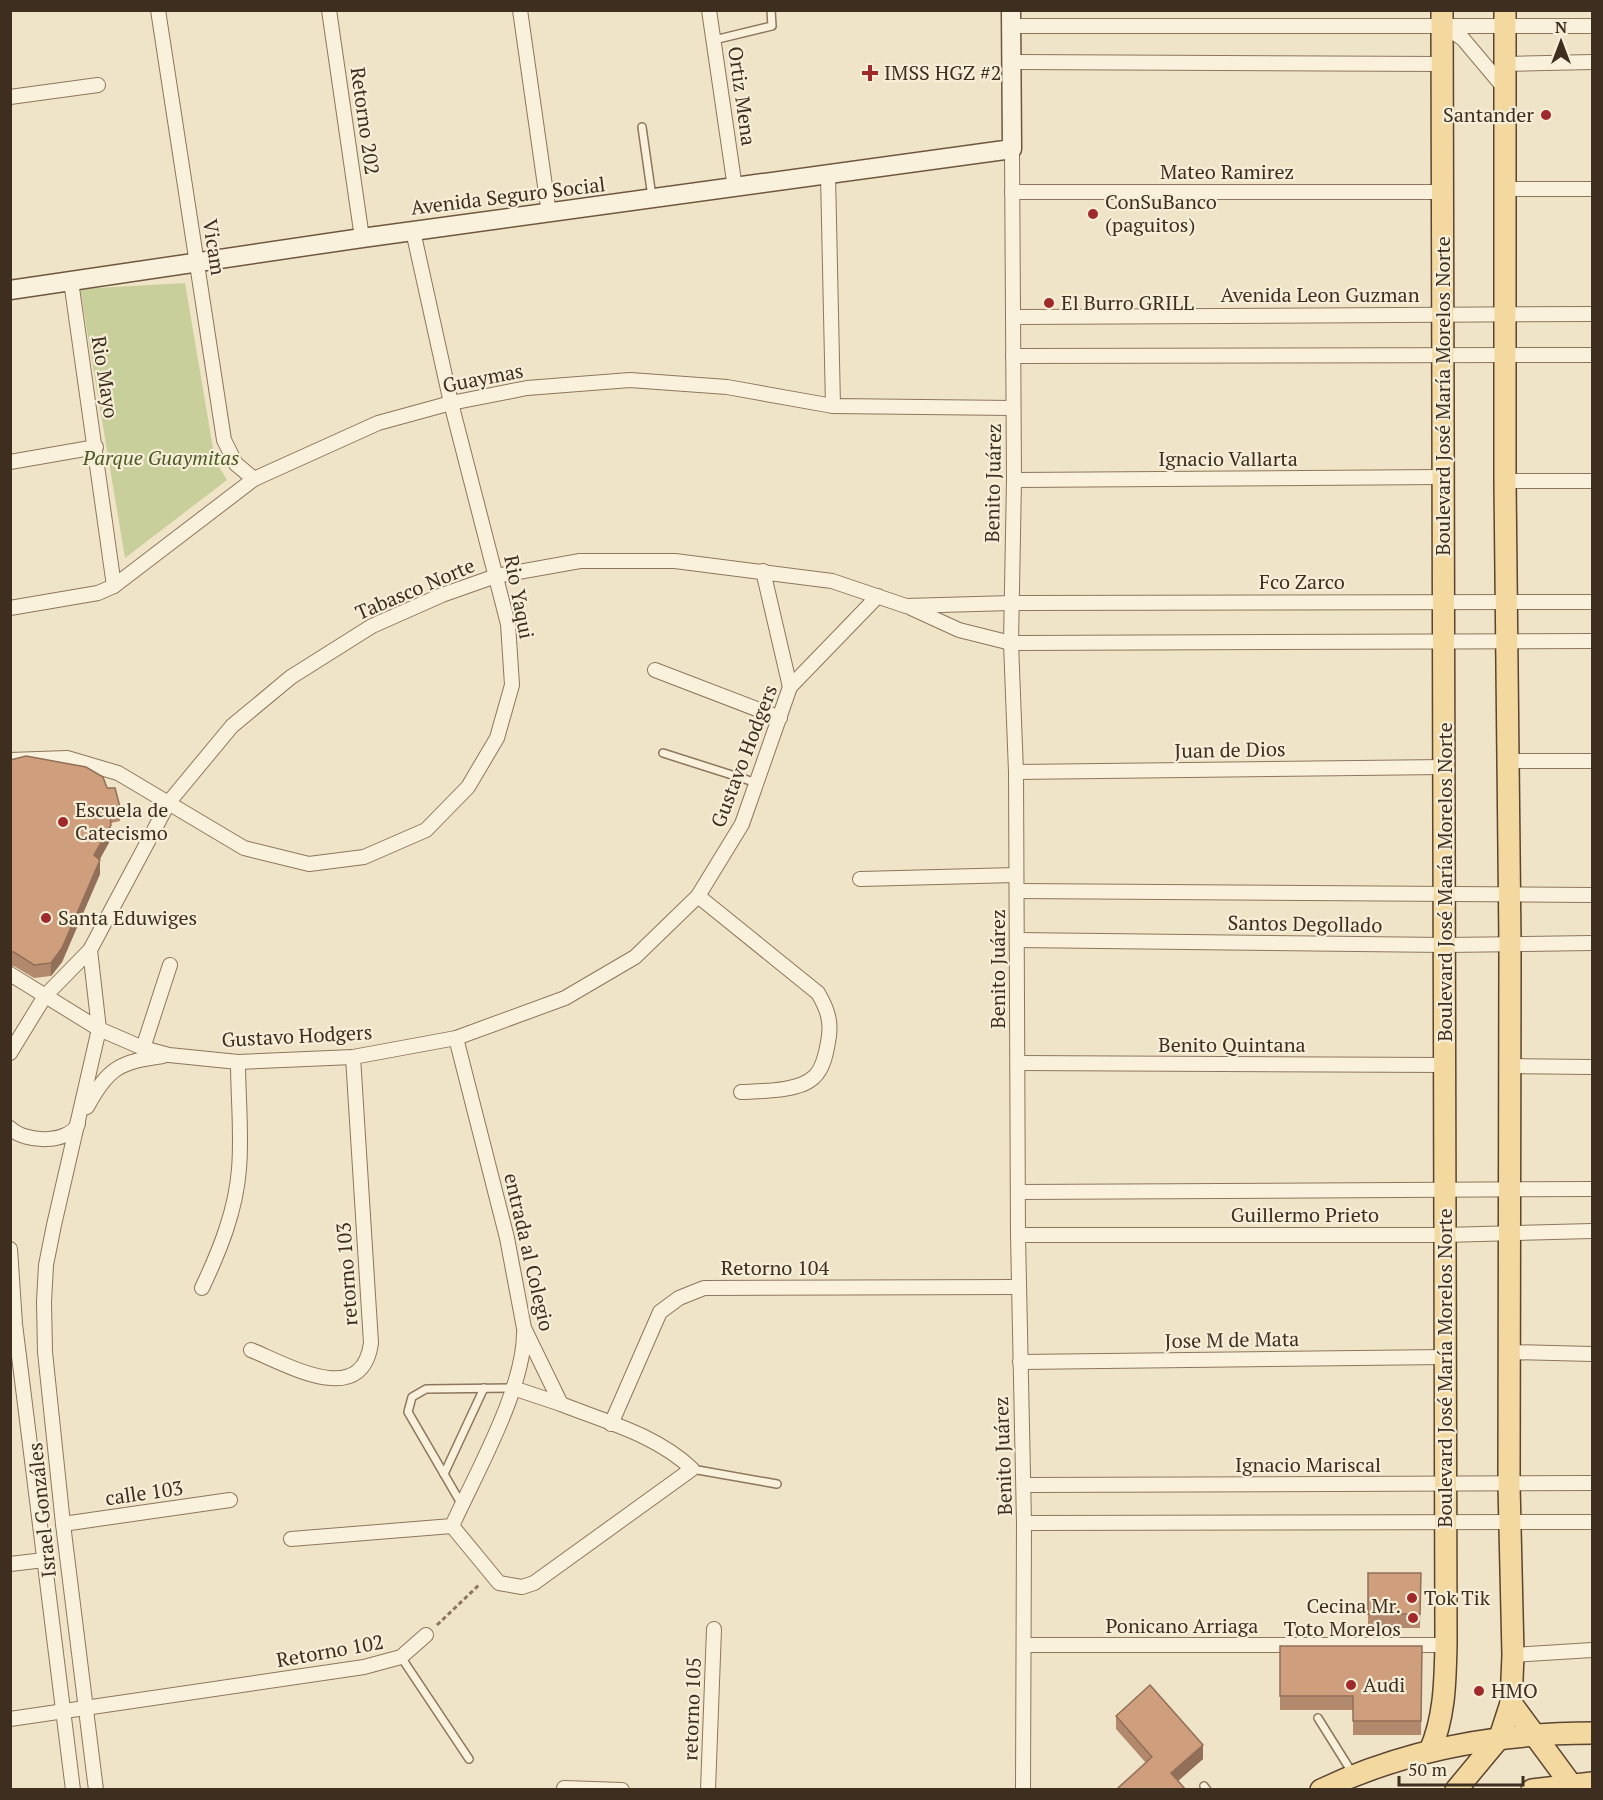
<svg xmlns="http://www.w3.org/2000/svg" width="1603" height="1800" font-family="'PT Serif',serif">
<rect width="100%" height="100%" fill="#f0e4c8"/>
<path fill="#c9cf9b" d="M185 283 215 460 227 480 125 558 80 289Z"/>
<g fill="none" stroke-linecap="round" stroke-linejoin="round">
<g stroke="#8d765c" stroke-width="10">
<g id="lane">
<path d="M714 40 772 26 771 10"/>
<path d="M642 127 652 197"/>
<path d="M663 753 757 783"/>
<path d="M692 1469 777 1484"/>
<path d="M444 1474 484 1388"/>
<path d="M462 1505 408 1412 412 1397 426 1389 513 1388"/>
<path d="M401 1657 469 1759"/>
<path d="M1318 1718 1353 1774"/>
<path d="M1204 1786 1207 1790"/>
</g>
</g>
<g stroke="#8d765c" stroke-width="16">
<g id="street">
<path d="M158 10 224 440 236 464 254 479"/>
<path d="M329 10 362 238"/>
<path d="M520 10 549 214"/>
<path d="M709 10 735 188"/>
<path d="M1443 25 1463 39 1506 90"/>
<path d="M1011 26H1592"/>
<path d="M1011 62 1442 64"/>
<path d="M1505 64 1592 62"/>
<path d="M10 97 98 85"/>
<path d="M1012 149 1014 480 1011 643 1016 772 1018 1235 1024 1523 1023 1790"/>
<path d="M828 175 833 406"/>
<path d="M1506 189H1592"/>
<path d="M1012 192H1442"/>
<path d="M71 281 114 586"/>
<path d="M1013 317 1592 314"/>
<path d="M1013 356 1592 355"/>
<path d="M10 462 96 447"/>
<path d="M1014 480 1442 477"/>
<path d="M1505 481H1592"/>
<path d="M763 571 790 687"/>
<path d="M10 608 98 593 114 586 254 479 378 423 451 403 527 388 630 380 727 387 833 406 1013 408"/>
<path d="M911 608 959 630 1011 643 1592 641"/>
<path d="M655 670 780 718"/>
<path d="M10 760 67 758 118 773 244 848 309 864 364 857 426 830 468 787 497 738 512 685 508 624 451 403 413 231"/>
<path d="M1510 761H1592"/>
<path d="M1016 772 1444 767"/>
<path d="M860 879 1016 875"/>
<path d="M1017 891 1592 895"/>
<path d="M698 896 818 993C828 1010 832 1023 828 1042 826 1054 823 1069 814 1077 799 1092 760 1091 741 1092"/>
<path d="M1017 940 1445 945 1592 943"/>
<path d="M90 950 99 1029 54 1225 46 1265 44 1302 45 1352 63 1524 96 1790"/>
<path d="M10 974 99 1029 143 1048 169 1055 238 1062 353 1057 456 1038 565 998 635 957 698 896 742 824 790 687 878 596"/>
<path d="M143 1048 170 965"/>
<path d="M10 1053 45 996 90 950 169 802 232 726 291 677 372 626 442 595 496 576 580 561H675L832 581 906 606 1011 603 1592 602"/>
<path d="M1018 1063 1446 1065"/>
<path d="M1510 1066 1592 1067"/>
<path d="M87 1107C108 1068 119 1062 163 1056"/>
<path d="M10 1128C25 1143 68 1144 78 1124"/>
<path d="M1018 1192 1592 1189"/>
<path d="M1018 1235H1445L1592 1231"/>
<path d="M10 1249 15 1324 73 1790"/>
<path d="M202 1288C220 1250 236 1210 239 1169 242 1134 238 1097 238 1062"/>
<path d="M251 1350C288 1365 362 1409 371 1343L353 1057"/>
<path d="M1509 1352 1592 1354"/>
<path d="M1020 1362 1445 1357"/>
<path d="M513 1388 561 1404"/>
<path d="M611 1424 660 1312 679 1298 704 1288 1019 1287"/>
<path d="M1024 1485 1592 1483"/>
<path d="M1024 1523 1592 1522"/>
<path d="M63 1524 230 1500"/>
<path d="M452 1526 499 1583 522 1587 534 1583 692 1469C657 1435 606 1422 561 1404L524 1328 507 1238 456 1038"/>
<path d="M291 1539 452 1526C476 1473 524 1389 524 1333"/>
<path d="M10 1564 44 1560"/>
<path d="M1025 1645H1446"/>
<path d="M1513 1655 1592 1650"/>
<path d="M10 1719 364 1667 401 1657 426 1635"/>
<path d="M564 1788 622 1790"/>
<path d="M708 1790 714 1629"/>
</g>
</g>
<g stroke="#6f573f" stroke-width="21">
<path id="secondary" d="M10 290 362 238 1012 149 1011 10"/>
</g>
<g stroke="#5b4430" stroke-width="24">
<g id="primary">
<path d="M1511 1703 1575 1790"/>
<path d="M1430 1751C1445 1716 1445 1682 1446 1645L1442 10"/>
<path d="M1321 1790C1407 1749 1498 1733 1592 1733"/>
<path d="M1456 1790 1500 1737 1511 1703 1513 1655 1509 1485 1510 945 1505 481V10"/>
<path d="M1532 1790 1592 1783"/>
</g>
</g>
<path stroke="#8d765c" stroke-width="3" stroke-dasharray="4.5 3" stroke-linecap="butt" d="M437 1625 480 1584"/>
<use href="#lane" stroke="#faf1dc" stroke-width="7"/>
<use href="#street" stroke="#faf1dc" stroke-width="14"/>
<use href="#secondary" stroke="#faf1dc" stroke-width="18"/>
<use href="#primary" stroke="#f3d9a0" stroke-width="21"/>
</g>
<g fill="#b2896c">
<path d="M10 760 107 788 120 807V821L111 823V839L100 859V874L62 962 51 976 34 978 14 966H10Z"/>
<path d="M1368 1573H1421L1420 1628H1368Z"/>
<path d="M1280 1646H1422L1421 1735H1353V1710H1280Z"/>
<path d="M1116 1716 1203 1759 1178 1781 1186 1790H1118V1788L1146 1763 1116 1729Z"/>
</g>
<g fill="#916f58">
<path d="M111 825V839L94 869V855Z"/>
<path d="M100 860V874L62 962 51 976V963Z"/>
<path d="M1203 1745V1759L1171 1787V1773Z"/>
</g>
<g fill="#cf9f7d" stroke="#916f58" stroke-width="1.5">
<path d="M26 756 86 767 103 777 107 788H115L120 807 109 809 111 825 94 855 100 860 62 948 51 963 34 965 14 952H10V760Z"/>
<path d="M1368 1573H1421L1420 1614H1368Z"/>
<path d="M1280 1646H1422L1421 1721H1353V1696H1280Z"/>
<path d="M1150 1685 1203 1745 1171 1773 1186 1790H1119L1118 1788 1152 1757 1116 1716Z"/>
</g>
<g fill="#9e2a2b" stroke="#f7eed8" stroke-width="2">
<path d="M867 64h6v6h6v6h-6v6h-6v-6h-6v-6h6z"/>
<circle cx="1546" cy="115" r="6"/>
<circle cx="1093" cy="214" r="6"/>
<circle cx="1049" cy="303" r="6"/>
<circle cx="63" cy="822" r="6"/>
<circle cx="46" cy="918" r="6"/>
<circle cx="1412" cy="1598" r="6"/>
<circle cx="1413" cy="1618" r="6"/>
<circle cx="1351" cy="1685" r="6"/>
<circle cx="1479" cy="1691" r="6"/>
</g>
<g text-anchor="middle" stroke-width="4.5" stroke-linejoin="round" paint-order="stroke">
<g font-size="20" fill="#3d2e20" stroke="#f7eed8" text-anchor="start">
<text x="884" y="80">IMSS HGZ #2</text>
<text x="1534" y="122" text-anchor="end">Santander</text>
<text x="1105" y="209">ConSuBanco<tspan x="1105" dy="23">(paguitos)</tspan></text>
<text x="1061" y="310">El Burro GRILL</text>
<text x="75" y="817">Escuela de<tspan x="75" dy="23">Catecismo</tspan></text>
<text x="58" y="925">Santa Eduwiges</text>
<text x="1424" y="1605">Tok Tik</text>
<text x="1401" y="1613" text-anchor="end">Cecina Mr.<tspan x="1401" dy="23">Toto Morelos</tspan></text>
<text x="1363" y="1692">Audi</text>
<text x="1491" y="1698">HMO</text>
</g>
<g font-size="20" fill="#3d2e20" stroke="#f7eed8">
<text transform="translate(742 96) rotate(82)" y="7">Ortiz Mena</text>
<text transform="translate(365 121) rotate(82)" y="7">Retorno 202</text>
<text x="1227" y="179">Mateo Ramirez</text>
<text transform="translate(508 196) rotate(-7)" y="7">Avenida Seguro Social</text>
<text transform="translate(214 247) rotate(81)" y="7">Vicam</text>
<text x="1320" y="302">Avenida Leon Guzman</text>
<text transform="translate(105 377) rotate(81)" y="7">Rio Mayo</text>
<text transform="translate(483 378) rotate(-11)" y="7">Guaymas</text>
<text transform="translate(1443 396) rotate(-90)" y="7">Boulevard José María Morelos Norte</text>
<text x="1228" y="466">Ignacio Vallarta</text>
<text transform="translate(993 483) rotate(-89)" y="7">Benito Juárez</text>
<text x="1302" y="589">Fco Zarco</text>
<text transform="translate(415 589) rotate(-23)" y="7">Tabasco Norte</text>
<text transform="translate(519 597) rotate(79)" y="7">Rio Yaqui</text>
<text transform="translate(1230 750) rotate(-1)" y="7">Juan de Dios</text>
<text transform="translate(744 756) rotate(-69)" y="7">Gustavo Hodgers</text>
<text transform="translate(1445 882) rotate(-90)" y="7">Boulevard José María Morelos Norte</text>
<text transform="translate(1305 924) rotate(1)" y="7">Santos Degollado</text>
<text transform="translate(998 969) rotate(-90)" y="7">Benito Juárez</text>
<text transform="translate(297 1036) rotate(-3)" y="7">Gustavo Hodgers</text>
<text x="1232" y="1052">Benito Quintana</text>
<text x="1305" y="1222">Guillermo Prieto</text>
<text transform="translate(529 1252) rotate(77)" y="7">entrada al Colegio</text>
<text x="775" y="1275">Retorno 104</text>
<text transform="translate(347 1274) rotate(-94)" y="7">retorno 103</text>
<text transform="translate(1232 1340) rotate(-1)" y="7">Jose M de Mata</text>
<text transform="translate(1445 1368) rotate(-90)" y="7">Boulevard José María Morelos Norte</text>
<text transform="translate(1003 1456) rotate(-92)" y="7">Benito Juárez</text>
<text x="1308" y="1472">Ignacio Mariscal</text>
<text transform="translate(144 1493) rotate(-8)" y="7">calle 103</text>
<text transform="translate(42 1510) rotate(-96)" y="7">Israel Gonzáles</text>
<text x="1182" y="1633">Ponicano Arriaga</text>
<text transform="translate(330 1651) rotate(-10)" y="7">Retorno 102</text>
<text transform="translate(692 1709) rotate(-88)" y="7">retorno 105</text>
</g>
<g font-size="20" font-style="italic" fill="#4d5a26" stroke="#f7eed8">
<text x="161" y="465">Parque Guaymitas</text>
</g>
</g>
<rect width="1603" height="1800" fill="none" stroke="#3d2e20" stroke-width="24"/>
<g transform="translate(1561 42)" stroke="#f7eed8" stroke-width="4.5" paint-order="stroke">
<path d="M0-4.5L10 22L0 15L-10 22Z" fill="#3d2e20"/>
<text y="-9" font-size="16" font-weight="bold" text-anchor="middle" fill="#3d2e20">N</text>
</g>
<path d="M1399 1776v9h124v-9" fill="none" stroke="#3d2e20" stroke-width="3"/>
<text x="1408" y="1776" font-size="18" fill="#3d2e20" stroke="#f7eed8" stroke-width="4.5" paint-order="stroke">50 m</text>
</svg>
